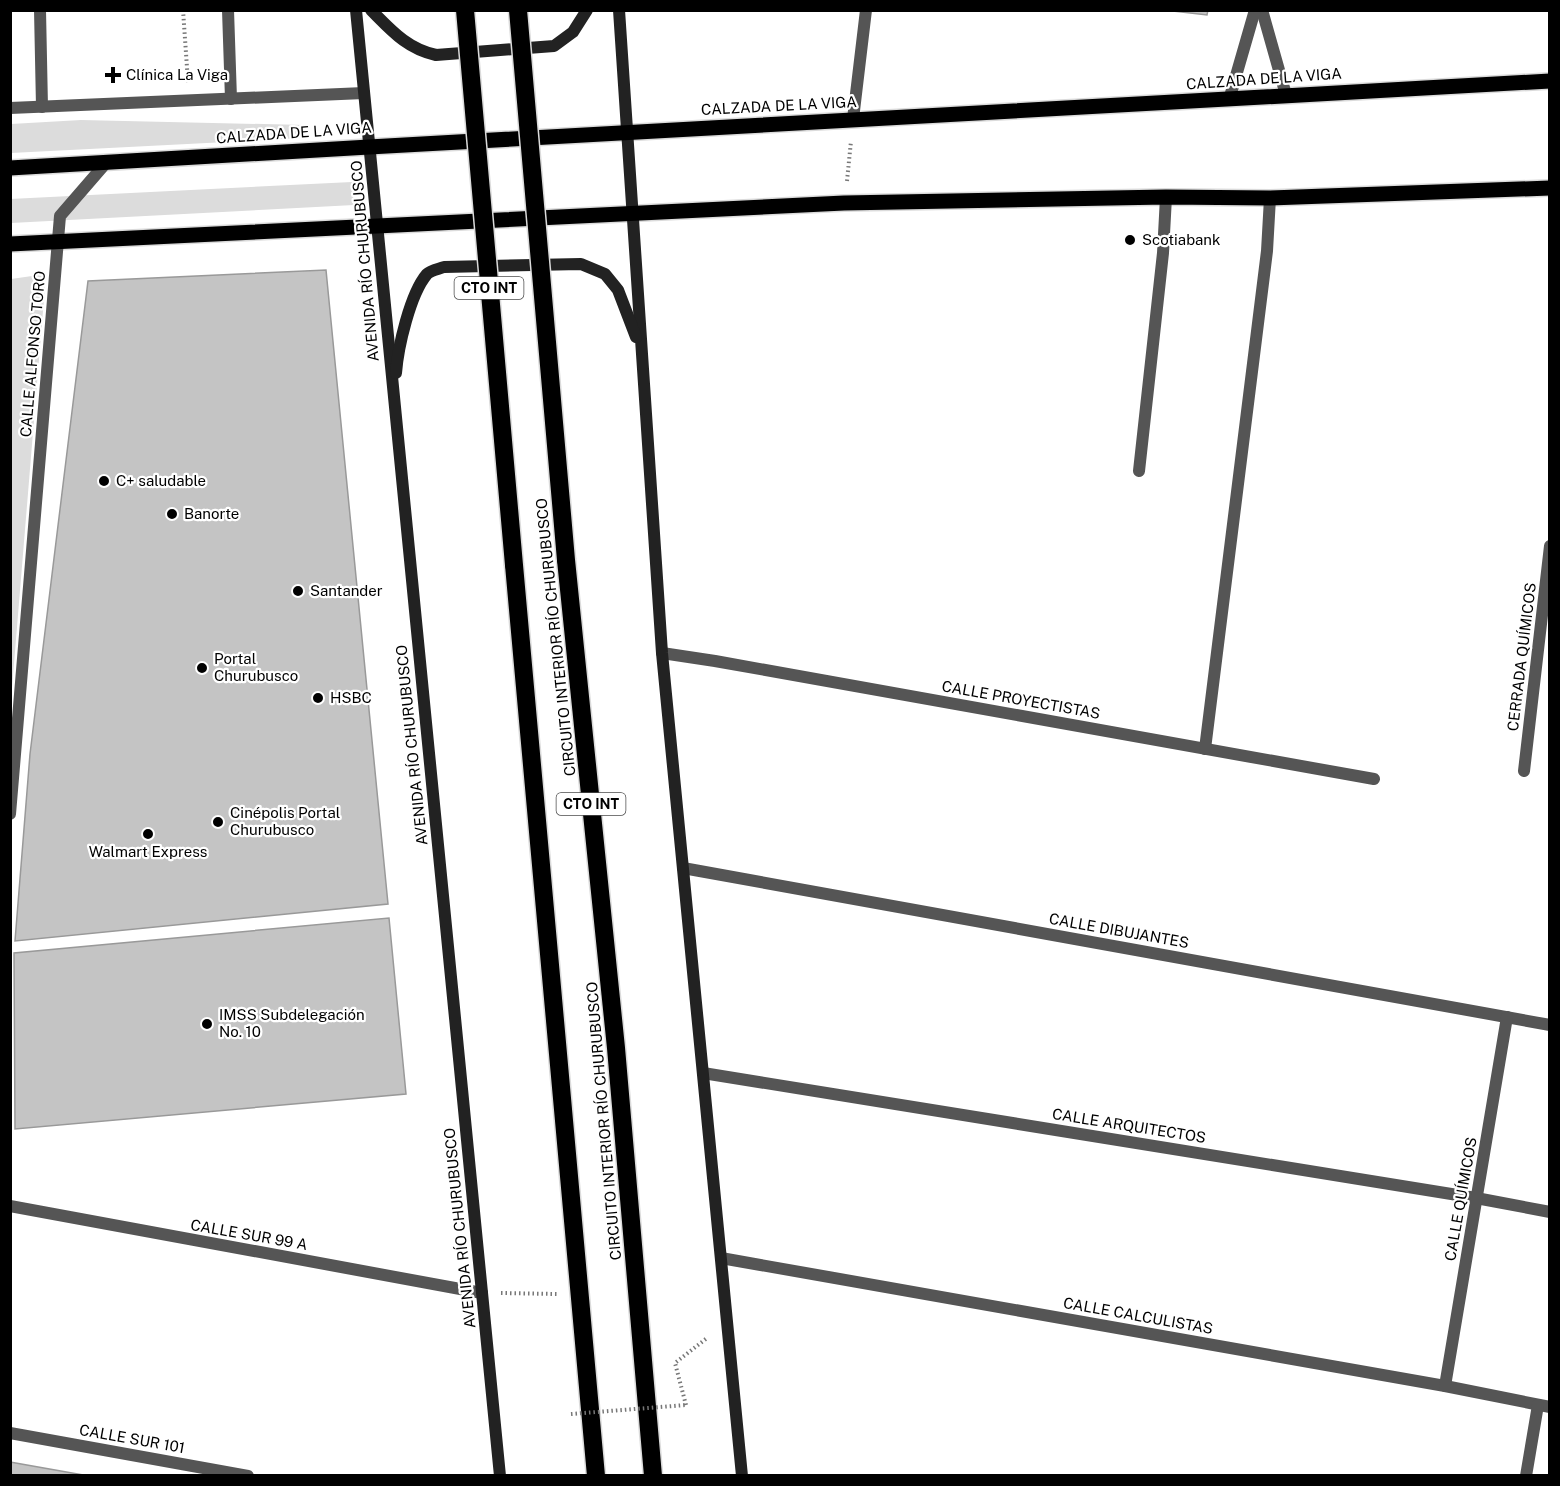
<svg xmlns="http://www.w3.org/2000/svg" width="1560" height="1486" font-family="'Public Sans',sans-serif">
<rect width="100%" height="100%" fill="#fff"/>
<g fill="#dcdcdc">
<path d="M81 120 305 125 303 138 11 153V124Z"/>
<path d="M352 182 354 205 11 223 10 199Z"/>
<path d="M46 274 11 700V279Z"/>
</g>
<g fill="#c4c4c4" stroke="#999" stroke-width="1.5">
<path d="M1164 10H1208L1207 15Z"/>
<path d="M326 270 388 904 15 941 30 754 88 281Z"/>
<path d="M389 918 406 1094 15 1129 14 953Z"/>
<path d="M10 1462 89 1476H10Z"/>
</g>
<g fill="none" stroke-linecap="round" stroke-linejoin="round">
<g stroke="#dbdbdb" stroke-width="18">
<g id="primary">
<path d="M10 168 369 147 1550 81"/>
<path d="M10 244 844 203 1166 197 1270 198 1550 188"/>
</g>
</g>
<g stroke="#dbdbdb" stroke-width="21">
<g id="motorway">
<path d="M566 560 616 1048 653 1476"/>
<path d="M514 565 596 1476"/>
</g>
</g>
<g stroke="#777" stroke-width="4" stroke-dasharray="1.5 3" stroke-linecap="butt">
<path d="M183 10 188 82"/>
<path d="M847 181 851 141"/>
<path d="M501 1293 557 1294"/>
<path d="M686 1405 675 1363 707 1338"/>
</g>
<g stroke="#555" stroke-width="12">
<path d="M228 10 231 99"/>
<path d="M1262 10 1286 95"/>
<path d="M1229 100 1255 10"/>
</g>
<g stroke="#555" stroke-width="12">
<path d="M40 10 42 107"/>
<path d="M1139 471 1163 253 1166 197"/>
<path d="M662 653 715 661 1374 779"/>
<path d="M1205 749 1267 251 1270 198"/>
<path d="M1524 771 1550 546"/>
<path d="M10 814 60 216 105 164"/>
<path d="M683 868 1550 1025"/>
<path d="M703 1073 1476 1198 1550 1212"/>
<path d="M10 1206 482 1293"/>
<path d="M721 1258 1445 1386 1550 1407"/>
<path d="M1445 1386 1507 1017"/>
<path d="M10 1433 248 1476"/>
<path d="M1526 1476 1538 1405"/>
</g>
<g stroke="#555" stroke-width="12">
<path d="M10 108 364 93"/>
<path d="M853 119 866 10"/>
</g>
<g stroke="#222" stroke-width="12">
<path d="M356 10 500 1476"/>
<path d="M371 10C391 30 407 49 436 55L554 46 573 32 587 10"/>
<path d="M619 10 662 653 742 1476"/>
<path d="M396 373C398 347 410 294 427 274 431 270 439 269 444 267L581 264 605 274 618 290 636 337"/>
</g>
<use href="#primary" stroke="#000" stroke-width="15"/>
<use href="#motorway" stroke="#000" stroke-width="18"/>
<g stroke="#dbdbdb" stroke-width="21" stroke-linecap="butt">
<g id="motorway-bridge">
<path d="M465 10 514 565"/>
<path d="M518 10 566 560"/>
</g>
</g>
<path stroke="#777" stroke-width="4" stroke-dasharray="1.5 3" stroke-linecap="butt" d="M571 1414 686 1405"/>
<use href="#motorway-bridge" stroke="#000" stroke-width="18"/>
</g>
<g fill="#000" stroke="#fff" stroke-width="2">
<path d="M110 66h6v6h6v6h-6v6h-6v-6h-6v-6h6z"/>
<circle cx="1130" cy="240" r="6"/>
<circle cx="104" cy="481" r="6"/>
<circle cx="172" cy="514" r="6"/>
<circle cx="298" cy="591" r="6"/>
<circle cx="202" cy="668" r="6"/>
<circle cx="318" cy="698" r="6"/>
<circle cx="218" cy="822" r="6"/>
<circle cx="148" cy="834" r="6"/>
<circle cx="207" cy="1024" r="6"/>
</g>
<g text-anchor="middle" stroke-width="4.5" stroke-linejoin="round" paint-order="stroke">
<g fill="#fff" stroke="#4c4c4c" stroke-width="1.5">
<rect x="454.5" y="277" width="69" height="22" rx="4.5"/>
<rect x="556.5" y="793" width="69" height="22" rx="4.5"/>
</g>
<g font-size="14" font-weight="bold" fill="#000">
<text x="489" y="293">CTO INT</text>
<text x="591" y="809">CTO INT</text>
</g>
<g font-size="15" fill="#000" stroke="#fff" text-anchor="start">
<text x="126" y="80">Clínica La Viga</text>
<text x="1142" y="245">Scotiabank</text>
<text x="116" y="486">C+ saludable</text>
<text x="184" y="519">Banorte</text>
<text x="310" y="596">Santander</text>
<text x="214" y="664">Portal<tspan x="214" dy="17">Churubusco</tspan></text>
<text x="330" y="703">HSBC</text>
<text x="230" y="818">Cinépolis Portal<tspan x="230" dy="17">Churubusco</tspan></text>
<text x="148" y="857" text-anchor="middle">Walmart Express</text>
<text x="219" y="1020">IMSS Subdelegación<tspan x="219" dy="17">No. 10</tspan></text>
</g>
<g font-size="15" fill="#000" stroke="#fff">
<text transform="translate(1264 79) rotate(-4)" y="5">CALZADA DE LA VIGA</text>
<text transform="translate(779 106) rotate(-3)" y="5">CALZADA DE LA VIGA</text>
<text transform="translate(294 133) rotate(-4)" y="5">CALZADA DE LA VIGA</text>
<text transform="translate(365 261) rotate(-95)" y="5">AVENIDA RÍO CHURUBUSCO</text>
<text transform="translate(33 354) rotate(-85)" y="5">CALLE ALFONSO TORO</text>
<text transform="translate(556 637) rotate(-96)" y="5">CIRCUITO INTERIOR RÍO CHURUBUSCO</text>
<text transform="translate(1522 657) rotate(-83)" y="5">CERRADA QUÍMICOS</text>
<text transform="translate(1021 700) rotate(10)" y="5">CALLE PROYECTISTAS</text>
<text transform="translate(412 745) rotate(-96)" y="5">AVENIDA RÍO CHURUBUSCO</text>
<text transform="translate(1119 931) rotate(10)" y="5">CALLE DIBUJANTES</text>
<text transform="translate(604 1121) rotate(-95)" y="5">CIRCUITO INTERIOR RÍO CHURUBUSCO</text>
<text transform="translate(1129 1126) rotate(9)" y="5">CALLE ARQUITECTOS</text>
<text transform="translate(1461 1199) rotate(-80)" y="5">CALLE QUÍMICOS</text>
<text transform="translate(460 1228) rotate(-96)" y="5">AVENIDA RÍO CHURUBUSCO</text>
<text transform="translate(249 1235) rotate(10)" y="5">CALLE SUR 99 A</text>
<text transform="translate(1138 1316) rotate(10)" y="5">CALLE CALCULISTAS</text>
<text transform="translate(132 1439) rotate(10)" y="5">CALLE SUR 101</text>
</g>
</g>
<rect width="1560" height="1486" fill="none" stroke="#000000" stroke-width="24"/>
</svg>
